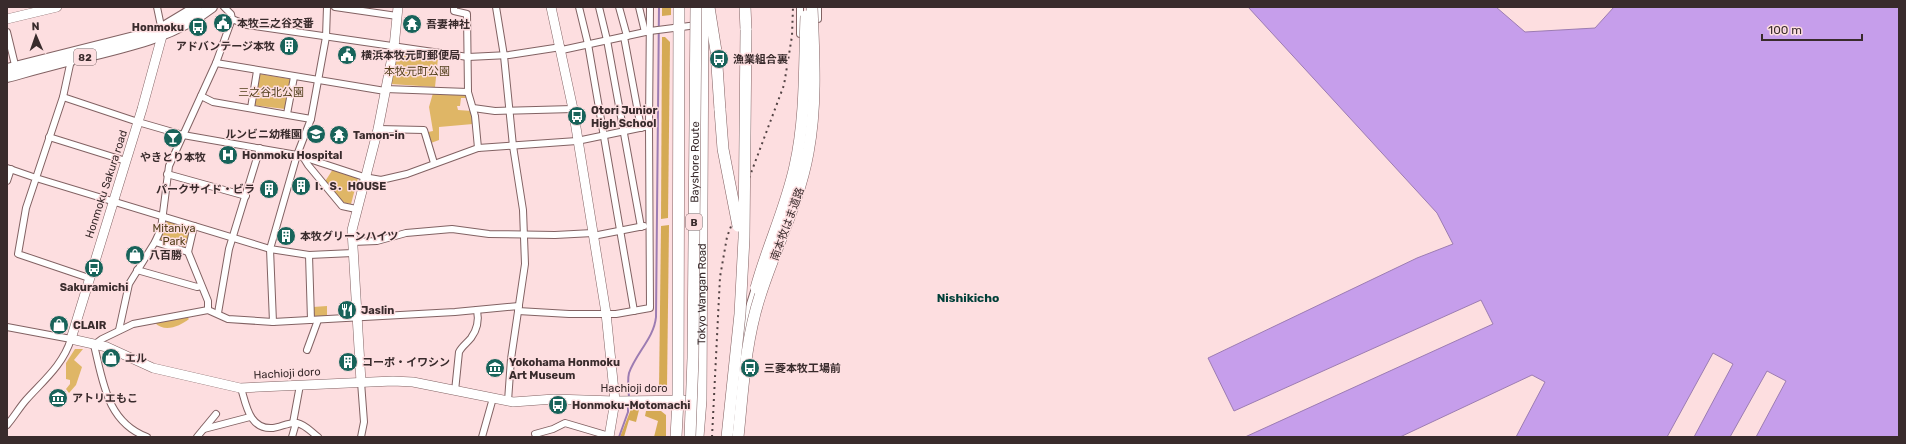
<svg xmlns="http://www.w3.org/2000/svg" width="1906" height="444" font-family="Rubik,'Noto Sans JP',sans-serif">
<rect width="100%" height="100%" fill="#fddee0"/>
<g fill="#dfb666">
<path d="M402 53 438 58 435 87 391 84 397 55Z"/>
<path d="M260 74 290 79 285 109 253 105 257 75Z"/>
<path d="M433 93 465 94 466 98H461L460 106H457L458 110 472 111 473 124 439 127V140L431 143 428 132 433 131 429 107Z"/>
<path d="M333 169 358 178 351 204 340 202 324 183Z"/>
<path d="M165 219 191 227 186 249 158 241Z"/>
<path d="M327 306V316H313V307Z"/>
<path d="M187 317 189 319C180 326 165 333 155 323Z"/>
<path d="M75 349H83L74 360 82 367 76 385 69 393 66 389 70 384V380L66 379V363Z"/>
</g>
<g fill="#d5aa54">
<path d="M662 7H671V15L662 16Z"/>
<path d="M662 37H665L670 42 668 218 661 219Z"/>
<path d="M669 225 667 387 664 391 659 390 661 226Z"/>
<path d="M631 409 639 410 636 422 629 420 624 437H620Z"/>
<path d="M646 411H661L666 415V437H654L658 421 645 416Z"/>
</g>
<path fill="#c69eeb" stroke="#9c7cb2" d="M1248 7H1496L1525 32 1595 28 1614 7H1899V437H1756L1786 381 1767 371 1730 437H1694L1733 364 1713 353 1667 437H1516L1545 382 1532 375 1400 437H1245L1493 324 1481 300 1234 411 1208 358 1417 258 1453 244 1437 213Z"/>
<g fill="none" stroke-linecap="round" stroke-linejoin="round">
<g stroke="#9c7cb2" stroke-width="2">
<path d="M629 399C629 391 627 381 629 373 636 353 654 338 656 317L659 7"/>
<path d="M619 437 628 412V403"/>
</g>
<g stroke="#826263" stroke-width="8">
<g id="street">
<path d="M157 7 162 31"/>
<path d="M335 7 397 16"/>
<path d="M454 7V11L467 14 468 92 475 116 478 148"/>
<path d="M496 7 504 56 513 146 523 210 525 264 511 359 508 401"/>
<path d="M579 7 588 44 634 311"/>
<path d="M599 7 607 40 641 227"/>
<path d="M619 7 627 36"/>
<path d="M639 7 645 32"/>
<path d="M800 7V34"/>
<path d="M232 19 247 25 468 57 509 55 561 47"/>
<path d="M818 19V7"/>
<path d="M7 32 16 69"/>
<path d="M624 37 641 128"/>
<path d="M562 50 650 31 697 25"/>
<path d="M71 60 63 97 36 178 270 249 309 255 353 253"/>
<path d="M216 63 385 91"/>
<path d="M385 89 468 92"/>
<path d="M201 96 213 102 311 119"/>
<path d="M63 97 138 122 183 135 297 155 364 177 381 180 407 174 478 148 577 141 649 126"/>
<path d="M251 108 257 71"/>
<path d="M473 108 495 111 573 109"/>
<path d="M287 114 294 77"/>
<path d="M378 129 424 130 434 163"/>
<path d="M49 137 126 161"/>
<path d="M303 157 308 165 342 206 356 209"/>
<path d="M7 168 36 178 26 208 18 254 89 278"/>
<path d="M167 174 246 196"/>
<path d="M7 181 11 169"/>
<path d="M593 236 644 226"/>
<path d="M155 242 188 252 194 226"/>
<path d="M352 242 377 241 406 233 452 229 489 234 555 235 593 233"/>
<path d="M188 252 208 301V310"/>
<path d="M309 255 311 320"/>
<path d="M137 270 197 287 201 286"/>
<path d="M518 311 569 314H616L650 308 649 126 650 7"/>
<path d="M218 313 229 249 260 148"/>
<path d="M273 322 270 249 297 155 311 119 326 37 327 7"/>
<path d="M7 327 71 339C63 365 43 381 26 400 19 408 14 417 7 425"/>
<path d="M119 330 129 284 155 242 161 229 169 166 216 63 232 19 231 14 224 7"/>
<path d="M743 344 749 307 756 285"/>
<path d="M307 350 318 320"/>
<path d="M361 382 364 422 361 437"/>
<path d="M241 388C246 404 249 430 273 428 281 427 289 422 297 423 306 425 311 432 318 437"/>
<path d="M455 391 459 352C462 346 467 343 471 338 477 330 479 320 477 310"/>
<path d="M293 423 300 385"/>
<path d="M204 429 250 417"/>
<path d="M535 434 553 429 565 423 609 436"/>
<path d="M147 437C107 422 103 382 94 345L102 339 133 324 208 310 228 319 273 322 455 312 519 306"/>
<path d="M197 437 216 414"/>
<path d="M292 437 296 423"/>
<path d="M482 437 493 398"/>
</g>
</g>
<g stroke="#826263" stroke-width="10">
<g id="secondary">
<path d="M551 7 573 109 606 313 615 401 609 437"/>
<path d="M7 19 57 7"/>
<path d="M162 36 142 109 71 339 107 347 153 368 240 388 393 381 413 382 513 402 554 399 615 401 698 400"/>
<path d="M361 382 352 230 378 129 394 47 398 7"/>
</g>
</g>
<g stroke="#826263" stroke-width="12">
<g id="primary">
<path d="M7 69 150 33 162 28 197 7"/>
<path d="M7 77C33 70 58 63 84 57 129 46 175 36 212 7"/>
</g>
</g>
<g stroke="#826263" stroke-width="12">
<g id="highway">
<path d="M709 7 716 51 720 110"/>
<path d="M745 7 746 30"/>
<path d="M676 437 678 400 679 7"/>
<path id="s1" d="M698 437 701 400 703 7"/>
</g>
</g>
<use href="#street" stroke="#fff" stroke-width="6"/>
<use href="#secondary" stroke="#fff" stroke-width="9"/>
<use href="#primary" stroke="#fff" stroke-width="10"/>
<use href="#highway" stroke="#fff" stroke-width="11"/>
<path stroke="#534344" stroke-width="2" stroke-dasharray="2 4" stroke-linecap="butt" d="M712 437 720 277 727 237 784 85 792 36 793 7"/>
<g stroke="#826263" stroke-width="12" stroke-linecap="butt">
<g id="highway-bridge">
<path d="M720 110 723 149 738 226"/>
<path d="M756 288C767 247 786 208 795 166 806 117 804 66 806 16"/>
<path id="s2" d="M690 437 693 358 696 7"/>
<path d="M727 437 740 314 744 238 746 30"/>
<path d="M738 437C743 390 745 342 760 296 775 248 799 203 808 153 817 104 814 56 812 7"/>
</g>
</g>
<use href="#highway-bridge" stroke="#fff" stroke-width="11"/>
</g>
<defs>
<g id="civic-disc" transform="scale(1)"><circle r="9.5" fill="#18635a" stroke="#fddee0"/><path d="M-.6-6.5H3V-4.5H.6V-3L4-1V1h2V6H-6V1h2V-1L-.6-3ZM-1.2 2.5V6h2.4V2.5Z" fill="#fff"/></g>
<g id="temple-disc" transform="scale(1)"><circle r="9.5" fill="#18635a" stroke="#fddee0"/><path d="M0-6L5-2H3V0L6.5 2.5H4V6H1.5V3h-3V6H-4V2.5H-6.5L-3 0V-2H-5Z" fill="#fff"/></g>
<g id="bus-disc" transform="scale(1)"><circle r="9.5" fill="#18635a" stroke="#fddee0"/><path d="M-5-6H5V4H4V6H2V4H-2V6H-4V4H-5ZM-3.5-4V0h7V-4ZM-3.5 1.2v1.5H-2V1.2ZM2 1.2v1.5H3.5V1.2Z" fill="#fff"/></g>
<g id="building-disc" transform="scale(1)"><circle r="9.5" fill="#18635a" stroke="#fddee0"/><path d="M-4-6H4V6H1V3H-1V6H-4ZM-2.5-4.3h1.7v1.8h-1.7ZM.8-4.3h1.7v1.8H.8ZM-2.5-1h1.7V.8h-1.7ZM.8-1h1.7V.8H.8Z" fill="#fff"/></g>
<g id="school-disc" transform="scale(1)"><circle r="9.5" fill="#18635a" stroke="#fddee0"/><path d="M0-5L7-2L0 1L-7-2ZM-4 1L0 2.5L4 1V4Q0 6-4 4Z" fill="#fff"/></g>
<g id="bar-disc" transform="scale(1)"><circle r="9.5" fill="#18635a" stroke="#fddee0"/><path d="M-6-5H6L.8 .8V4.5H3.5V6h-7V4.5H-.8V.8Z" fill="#fff"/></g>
<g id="hospital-disc" transform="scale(1)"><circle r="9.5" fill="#18635a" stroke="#fddee0"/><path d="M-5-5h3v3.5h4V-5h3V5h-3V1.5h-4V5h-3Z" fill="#fff"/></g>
<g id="shop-disc" transform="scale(1)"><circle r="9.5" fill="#18635a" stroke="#fddee0"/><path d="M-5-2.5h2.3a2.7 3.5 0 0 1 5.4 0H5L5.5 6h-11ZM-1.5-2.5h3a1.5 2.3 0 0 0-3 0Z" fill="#fff"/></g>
<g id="restaurant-disc" transform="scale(1)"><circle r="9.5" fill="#18635a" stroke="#fddee0"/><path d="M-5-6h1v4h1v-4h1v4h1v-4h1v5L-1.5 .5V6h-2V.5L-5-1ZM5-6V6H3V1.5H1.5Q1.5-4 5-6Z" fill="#fff"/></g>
<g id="museum-disc" transform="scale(1)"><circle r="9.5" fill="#18635a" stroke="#fddee0"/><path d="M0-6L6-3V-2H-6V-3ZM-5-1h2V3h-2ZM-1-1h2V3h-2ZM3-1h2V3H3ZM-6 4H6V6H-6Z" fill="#fff"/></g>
</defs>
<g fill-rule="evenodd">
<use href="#civic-disc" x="223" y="23"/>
<use href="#temple-disc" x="412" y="24"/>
<use href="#bus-disc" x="198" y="27"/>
<use href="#building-disc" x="289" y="46"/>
<use href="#civic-disc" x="347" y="55"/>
<use href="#bus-disc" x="719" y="59"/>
<use href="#bus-disc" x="577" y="116"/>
<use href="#school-disc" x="316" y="134"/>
<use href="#temple-disc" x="339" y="135"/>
<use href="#bar-disc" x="173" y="138"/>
<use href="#hospital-disc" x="228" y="155"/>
<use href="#building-disc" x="301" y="186"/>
<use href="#building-disc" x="269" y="189"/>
<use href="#building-disc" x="286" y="236"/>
<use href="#shop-disc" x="135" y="255"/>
<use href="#bus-disc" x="94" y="268"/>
<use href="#restaurant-disc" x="347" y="310"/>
<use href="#shop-disc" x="59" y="325"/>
<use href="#shop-disc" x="111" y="358"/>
<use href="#building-disc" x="348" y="362"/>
<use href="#museum-disc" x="495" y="368"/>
<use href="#bus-disc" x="750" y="368"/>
<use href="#museum-disc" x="58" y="398"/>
<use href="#bus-disc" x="558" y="405"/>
</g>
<g text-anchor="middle" stroke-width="3" stroke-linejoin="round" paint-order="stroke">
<g fill="#fddee0" stroke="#746162" stroke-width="1">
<rect x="74" y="49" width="22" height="16" rx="3"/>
<rect x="686" y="214" width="16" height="16" rx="3"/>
</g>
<g font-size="10" font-weight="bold" fill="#392b2c">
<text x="85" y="61">82</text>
<text x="694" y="226">B</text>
</g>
<g font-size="11" font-weight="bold" fill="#392b2c" stroke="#fddee0" text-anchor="start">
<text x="237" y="27">本牧三之谷交番</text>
<text x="426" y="28">吾妻神社</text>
<text x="184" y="31" text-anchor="end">Honmoku</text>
<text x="275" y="50" text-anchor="end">アドバンテージ本牧</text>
<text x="361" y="59">横浜本牧元町郵便局</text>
<text x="733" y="63">漁業組合裏</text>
<text x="591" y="114">Otori Junior<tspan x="591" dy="13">High School</tspan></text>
<text x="302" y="138" text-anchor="end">ルンビニ幼稚園</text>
<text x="353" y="139">Tamon-in</text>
<text x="242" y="159">Honmoku Hospital</text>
<text x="173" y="161" text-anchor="middle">やきとり本牧</text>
<text x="315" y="190">I．S．HOUSE</text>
<text x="255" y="193" text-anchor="end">パークサイド・ビラ</text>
<text x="300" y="240">本牧グリーンハイツ</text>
<text x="149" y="259">八百勝</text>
<text x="94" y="291" text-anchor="middle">Sakuramichi</text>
<text x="361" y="314">Jaslin</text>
<text x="73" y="329">CLAIR</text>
<text x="125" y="362">エル</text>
<text x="362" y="366">コーポ・イワシン</text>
<text x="509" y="366">Yokohama Honmoku<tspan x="509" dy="13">Art Museum</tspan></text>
<text x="764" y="372">三菱本牧工場前</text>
<text x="72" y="402">アトリエもこ</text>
<text x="572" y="409">Honmoku-Motomachi</text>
</g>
<g font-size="11" fill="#53401c" stroke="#fddee0">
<text x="417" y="75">本牧元町公園</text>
<text x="271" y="96">三之谷北公園</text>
<text x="174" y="232">Mitaniya<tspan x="174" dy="13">Park</tspan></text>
</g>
<g font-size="11" fill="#392b2c" stroke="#fddee0">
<text dy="4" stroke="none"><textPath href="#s2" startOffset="275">Bayshore Route</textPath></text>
<text transform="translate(106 184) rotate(-72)" y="4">Honmoku Sakura road</text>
<text transform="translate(787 224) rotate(-70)" y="4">南本牧はま道路</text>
<text dy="4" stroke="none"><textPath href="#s1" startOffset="143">Tokyo Wangan Road</textPath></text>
<text transform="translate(287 373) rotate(-3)" y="4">Hachioji doro</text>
<text x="634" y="392">Hachioji doro</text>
</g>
<g font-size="12" font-weight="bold" fill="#004039" stroke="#fddee0">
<text x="968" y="302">Nishikicho</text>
</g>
</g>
<rect width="1906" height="444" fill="none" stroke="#392b2c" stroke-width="16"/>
<g transform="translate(36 36) rotate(358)" stroke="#fddee0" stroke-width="3" paint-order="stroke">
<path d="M0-3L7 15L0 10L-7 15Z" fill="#392b2c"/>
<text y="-6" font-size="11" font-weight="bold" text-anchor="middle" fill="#392b2c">N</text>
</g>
<path d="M1762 34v6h100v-6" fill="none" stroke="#392b2c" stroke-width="2"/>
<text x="1768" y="34" font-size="12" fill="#392b2c" stroke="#fddee0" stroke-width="3" paint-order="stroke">100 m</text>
</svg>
